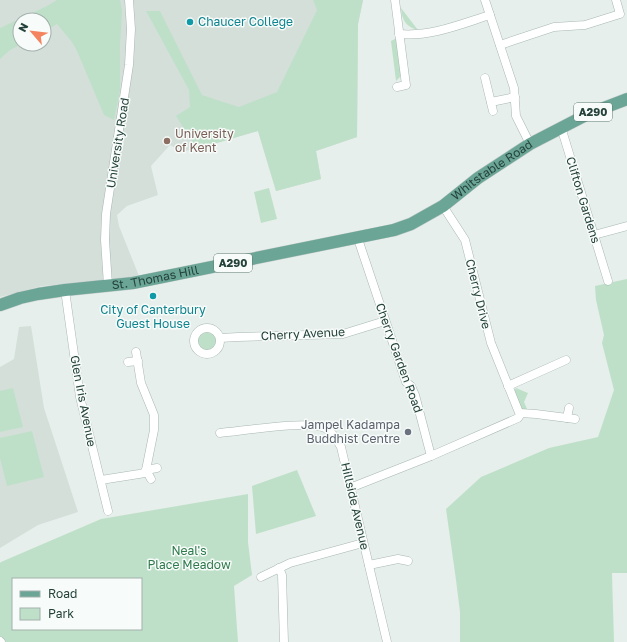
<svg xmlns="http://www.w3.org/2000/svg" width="627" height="642" font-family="'Golos Text',sans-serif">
<rect width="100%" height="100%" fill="#e6efeb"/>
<g fill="#d4dfda" fill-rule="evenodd">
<path d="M0 0H363L358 24 357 137 316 151 321 179 276 191 258 131 182 152 170 145 151 166 158 195 127 206 117 215 119 226 139 276 121 279 42 286 0 297ZM20 20H44V44H20Z"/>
<path d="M31 326 44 408 78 512 38 525 0 548V367L14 359 19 327Z"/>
</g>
<g fill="#bfe0c8" fill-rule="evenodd">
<path d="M57 0H120L122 11 120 44V91L114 120 104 115 77 51 72 42 57 24 44 32V20H20V44H22L10 50 0 59V28L47 6Z"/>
<path d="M313 0H363L358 24 357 137 316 151 321 179 276 191 258 131 197 149 176 116 190 107 189 90 146 11H160L202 95 239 107 277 92 317 10Z"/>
<path d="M401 8 418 30C406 27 402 20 401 8Z"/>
<path d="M397 38 402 75 396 81 391 41Z"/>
<path d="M269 188 277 219 261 223 254 192Z"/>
<path d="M627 279V573H612L614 642H460V612L456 580 446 509 481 477 549 448 598 437 614 390 602 343 604 335 596 300 595 286Z"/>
<circle cx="207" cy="342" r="10"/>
<path d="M13 388 23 427 0 432V391Z"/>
<path d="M516 388 528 393 524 402 527 409 523 411 514 391Z"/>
<path d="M32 431 44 477 7 486 0 458V438Z"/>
<path d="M297 470 316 516 256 534 252 486Z"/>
<path d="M248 494V542L252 575 234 586 238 642H1L0 641V563L1 562 101 519ZM13 579H141V629H13Z"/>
</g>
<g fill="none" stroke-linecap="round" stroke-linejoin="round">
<g stroke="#a8b8b2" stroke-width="9">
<g id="street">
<path d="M395 0 406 85 397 87"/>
<path d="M485 0 514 88 516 116 530 144"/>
<path d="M399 34C431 37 461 24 490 15"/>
<path d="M500 45 554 27 585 25 620 14 616 0"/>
<path d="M485 78 493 111"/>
<path d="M491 102 515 97"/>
<path d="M561 127 608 281"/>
<path d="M594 235 627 226"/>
<path d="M358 239 406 382 411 386 415 395 431 456"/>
<path d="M108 285 105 240 106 214 129 65 131 29 129 0"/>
<path d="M65 290 80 397 108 511"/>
<circle cx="207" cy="341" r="13"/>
<path d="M220 338 238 337 343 334 385 321"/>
<path d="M128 362 138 361"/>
<path d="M508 386 566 360"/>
<path d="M520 413 536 414 575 419"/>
<path d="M567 418 569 408"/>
<path d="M220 433C243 431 306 420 325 428 333 432 337 440 341 447L387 642"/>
<path d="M151 479 146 470 157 468"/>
<path d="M101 480 139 474 144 473 146 470 154 430V415L141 383 136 352"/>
<path d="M350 488 431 456 518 418 520 415 491 343 465 240 443 206"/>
<path d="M369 565 398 559 408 561"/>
<path d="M279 568 282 575 284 642"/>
<path d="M261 577 290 563 363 543"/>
<path d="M0 641 1 642"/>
</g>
</g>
<g stroke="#c2cac8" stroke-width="13">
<g id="primary">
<path id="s1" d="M0 305 20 298 38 294 65 290 133 283 394 230 411 224 443 206 478 178 530 144 588 114 627 99"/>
</g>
</g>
<use href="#street" stroke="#fff" stroke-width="8"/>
<use href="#primary" stroke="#6aa596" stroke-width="12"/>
</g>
<g fill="#0f9aa8" stroke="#f7fbf9" stroke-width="1.5">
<circle cx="190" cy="22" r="4"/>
<circle cx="153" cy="296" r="4"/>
</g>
<circle fill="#8d6e63" stroke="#f7fbf9" stroke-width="1.5" cx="167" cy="141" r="4"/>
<circle fill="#6b7280" stroke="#f7fbf9" stroke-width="1.5" cx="408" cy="432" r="4"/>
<g text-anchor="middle" stroke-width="3" stroke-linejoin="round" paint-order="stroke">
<g fill="#f7fbf9" stroke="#637a73" stroke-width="1">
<rect x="574" y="103" width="38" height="18" rx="3"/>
<rect x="214" y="254" width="38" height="18" rx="3"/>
</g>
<g font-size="11" font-weight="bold" fill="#24423a">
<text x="593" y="116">A290</text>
<text x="233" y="267">A290</text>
</g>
<g font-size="12" fill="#0d838f" stroke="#f7fbf9" text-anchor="start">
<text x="198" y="26">Chaucer College</text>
<text x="153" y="314" text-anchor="middle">City of Canterbury<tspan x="153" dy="14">Guest House</tspan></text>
</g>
<g font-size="12" fill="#785e54" stroke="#f7fbf9" text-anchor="start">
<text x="175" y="138">University<tspan x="175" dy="14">of Kent</tspan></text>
</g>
<g font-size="12" fill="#24423a" stroke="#f7fbf9">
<text transform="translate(118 143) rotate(-81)" y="4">University Road</text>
<text dy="4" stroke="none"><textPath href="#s1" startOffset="517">Whitstable Road</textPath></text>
<text transform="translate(583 200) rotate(73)" y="4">Clifton Gardens</text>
<text dy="4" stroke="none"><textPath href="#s1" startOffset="158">St. Thomas Hill</textPath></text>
<text transform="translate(478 294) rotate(76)" y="4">Cherry Drive</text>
<text transform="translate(303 334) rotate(-3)" y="4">Cherry Avenue</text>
<text transform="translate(399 358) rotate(70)" y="4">Cherry Garden Road</text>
<text transform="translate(83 401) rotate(79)" y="4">Glen Iris Avenue</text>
<text transform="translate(355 506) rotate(77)" y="4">Hillside Avenue</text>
</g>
<g font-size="12" fill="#5b616d" stroke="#f7fbf9" text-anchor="end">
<text x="400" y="429">Jampel Kadampa<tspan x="400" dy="14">Buddhist Centre</tspan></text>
</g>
<g font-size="12" fill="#2d7a4b" stroke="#f7fbf9">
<text x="189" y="555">Neal's<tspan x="189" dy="14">Place Meadow</tspan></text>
</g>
</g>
<rect x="12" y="578" width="130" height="52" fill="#f7fbf9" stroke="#a3b1ad"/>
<rect x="20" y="591" width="20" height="6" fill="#6aa596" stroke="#a3b1ad"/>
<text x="48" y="598" font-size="12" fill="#24423a">Road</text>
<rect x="20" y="608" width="20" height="12" fill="#bfe0c8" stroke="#a3b1ad"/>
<text x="48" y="618" font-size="12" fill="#24423a">Park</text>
<g transform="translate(32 32) rotate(298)"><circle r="19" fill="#f7fbf9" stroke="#a3b1ad"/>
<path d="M0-3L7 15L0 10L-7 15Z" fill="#f4845f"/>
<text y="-6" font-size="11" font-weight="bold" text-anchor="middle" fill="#24423a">N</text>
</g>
</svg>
